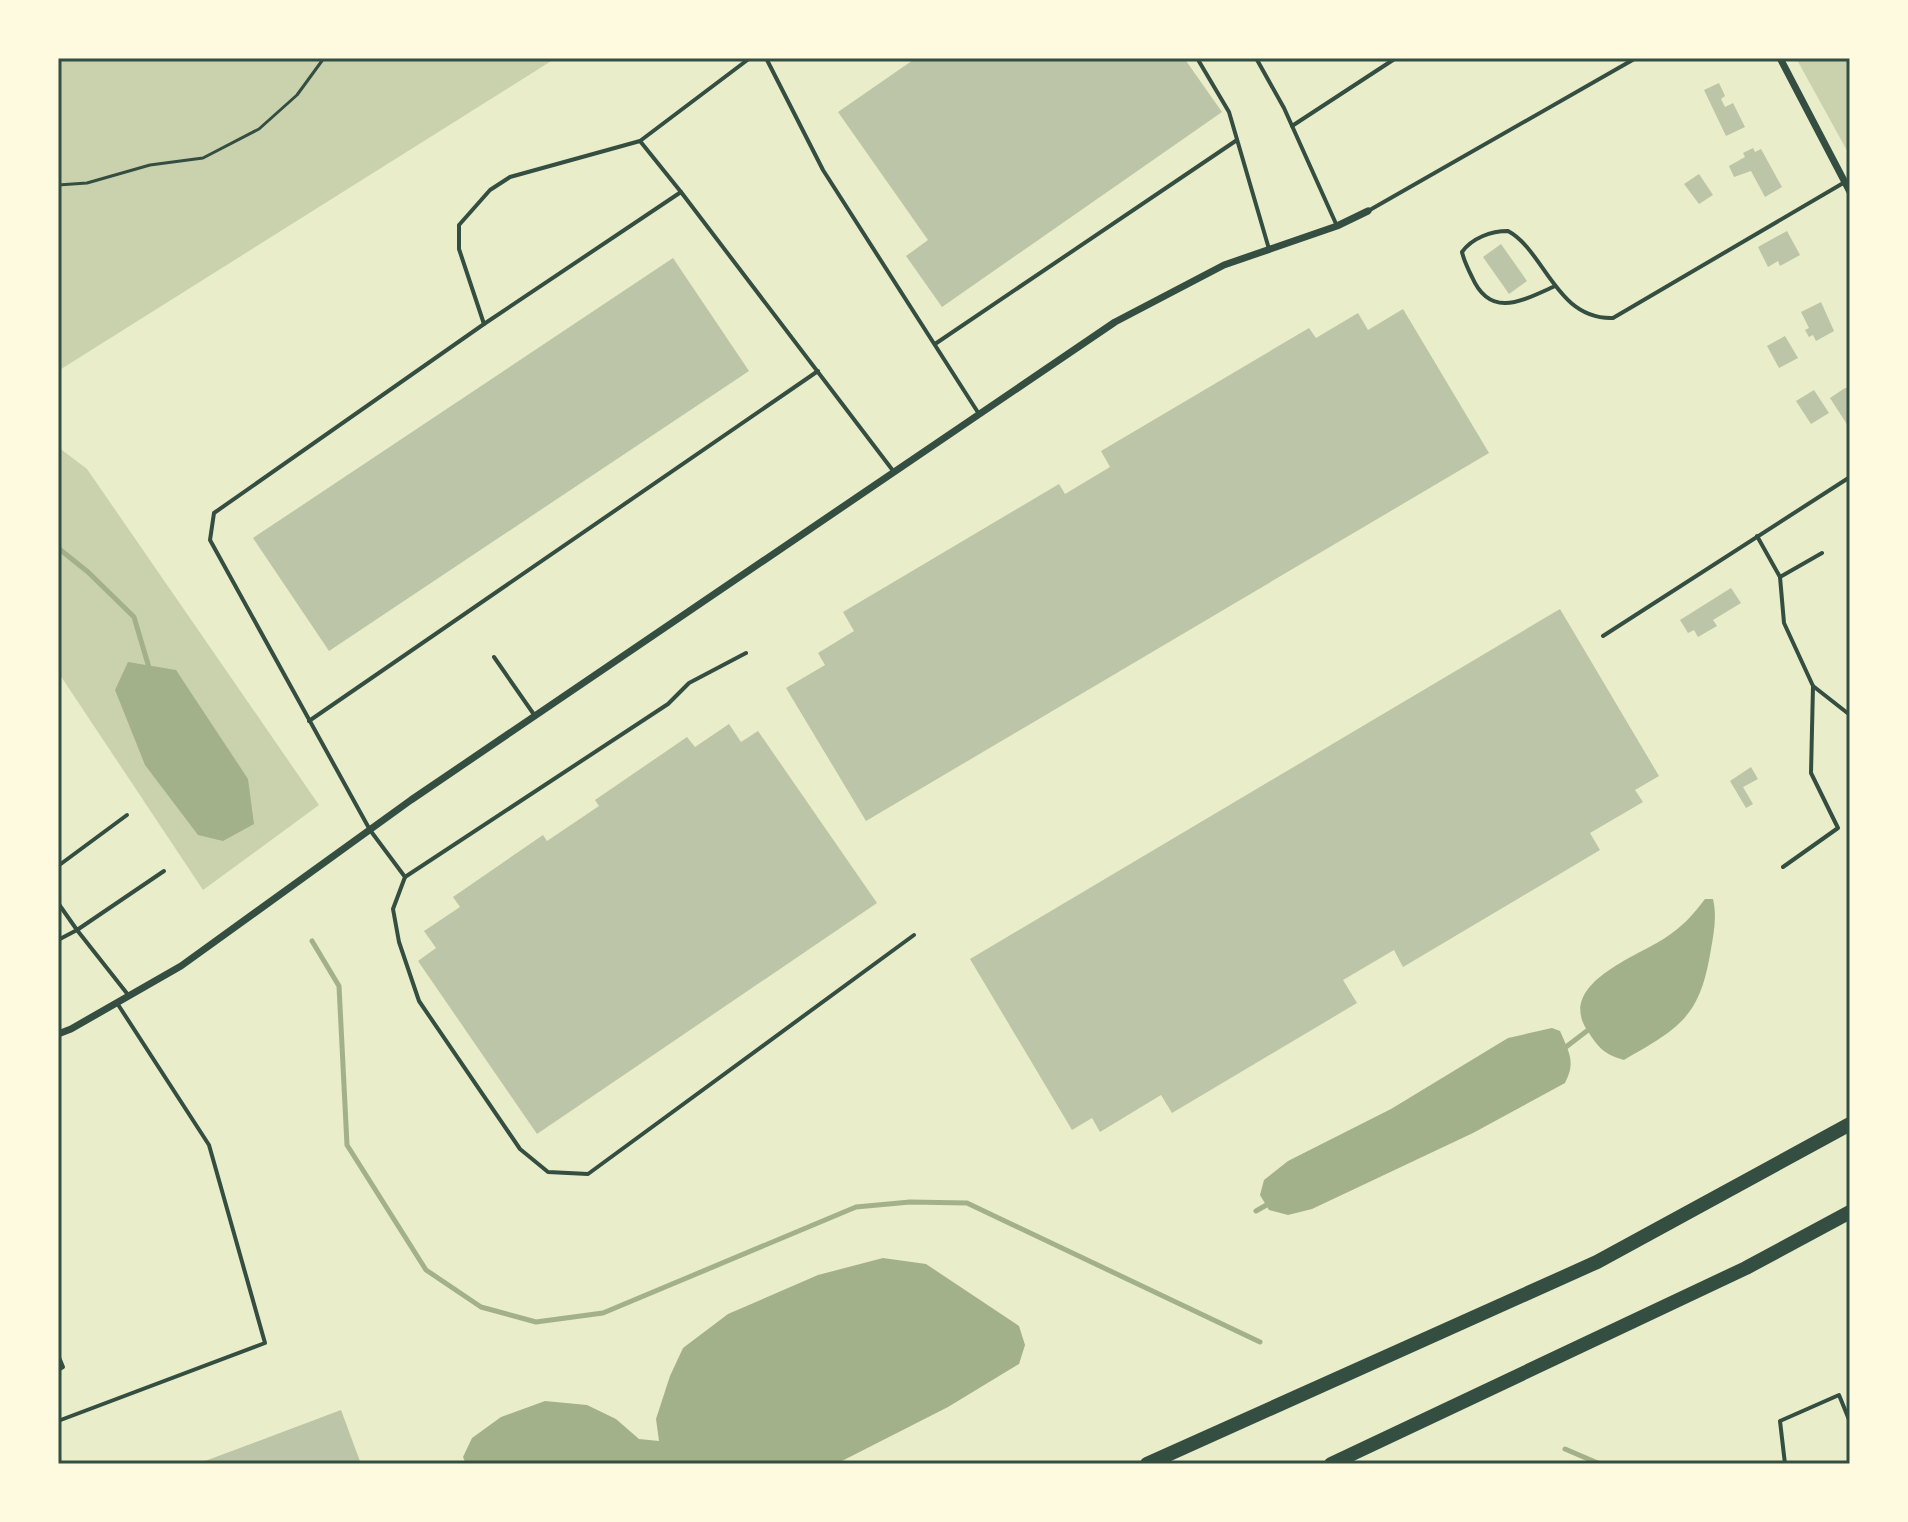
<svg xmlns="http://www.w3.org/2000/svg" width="1908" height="1522" font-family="Signika,sans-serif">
<rect width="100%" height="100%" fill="#e9edc9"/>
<g fill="#cad2ad">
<path d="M58 58H556L58 371Z"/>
<path d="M1796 58H1850V156Z"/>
<path d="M58 447 87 469 319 805 203 890 58 672Z"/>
</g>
<g fill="#a3b18a">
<path d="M128 662 176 670 248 779 254 824 223 841 198 835 145 765 115 690Z"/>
<path d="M1705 899H1713C1717 916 1714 932 1711 949 1700 1017 1681 1027 1624 1060 1603 1054 1599 1048 1587 1030 1557 984 1636 957 1665 938 1682 927 1693 915 1705 899Z"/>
<path d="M1552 1028 1560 1031C1569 1052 1576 1062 1565 1083L1473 1133 1312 1209 1288 1215 1269 1210 1260 1195 1264 1180 1288 1161 1391 1109 1508 1038Z"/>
<path d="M883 1258 926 1264 1019 1326 1025 1345 1019 1364 948 1407 836 1464H466L463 1457 472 1438 501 1417 545 1401 587 1405 616 1419 639 1439 659 1441 656 1419 670 1376 683 1348 728 1314 818 1275Z"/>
</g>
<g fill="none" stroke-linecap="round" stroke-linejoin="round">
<g stroke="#a3b18a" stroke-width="5">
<path d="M58 548 88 572 134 617 150 671"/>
<path d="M312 941 339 986 347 1145 426 1270 481 1307 536 1322 603 1313 856 1207 910 1202 967 1203 1260 1342"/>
<path d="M1562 1050 1592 1027"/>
<path d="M1256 1211 1270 1203"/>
<path d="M1565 1449 1600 1464"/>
</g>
</g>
<g fill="#bcc5a7">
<path d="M916 58H1184L1222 112 942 307 906 256 928 240 838 112Z"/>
<path d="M1719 83 1725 96 1721 99 1725 107 1733 103 1745 127 1726 136 1704 90Z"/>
<path d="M1753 148 1755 152 1761 149 1782 187 1765 197 1751 171 1734 177 1729 166 1745 157 1743 153Z"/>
<path d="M1699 174 1713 195 1699 204 1684 184Z"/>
<path d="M1787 231 1800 255 1780 266 1778 261 1768 267 1758 247Z"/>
<path d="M1501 244 1527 281 1509 294 1483 257Z"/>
<path d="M673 258 749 371 329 651 253 538Z"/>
<path d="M1821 302 1834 331 1816 341 1813 335 1809 337 1805 330 1809 328 1801 312Z"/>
<path d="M1403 309 1489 453 866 821 786 688 825 665 818 653 854 631 843 612 1059 484 1065 494 1110 467 1101 451 1309 328 1316 338 1358 313 1368 330Z"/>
<path d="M1785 336 1798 358 1779 368 1767 346Z"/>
<path d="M1845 388H1850V429L1830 398Z"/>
<path d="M1814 390 1829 413 1811 424 1796 401Z"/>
<path d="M1731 588 1741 603 1713 620 1717 626 1698 637 1694 630 1688 633 1680 620Z"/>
<path d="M1560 609 1659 776 1635 790 1643 802 1590 833 1600 850 1403 967 1394 950 1343 980 1357 1003 1172 1113 1161 1095 1100 1132 1092 1118 1072 1130 970 959Z"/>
<path d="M729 724 741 742 758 731 877 903 537 1134 418 961 436 948 424 931 460 907 453 897 543 835 547 841 599 806 595 800 687 737 695 747Z"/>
<path d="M1751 767 1758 779 1743 787 1753 804 1746 808 1730 781Z"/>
<path d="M341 1410 361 1464H197Z"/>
</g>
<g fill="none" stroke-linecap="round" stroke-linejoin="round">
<path stroke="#344e41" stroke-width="3" d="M58 185 87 183 150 165 203 158 259 129 297 95 324 58"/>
<g stroke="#344e41" stroke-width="4">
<path d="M766 58 823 170 979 414"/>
<path d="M1197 58 1229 112 1269 249"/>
<path d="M1256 58 1284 108 1337 226"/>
<path d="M1292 126 1396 58"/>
<path d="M681 192 640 141 750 58"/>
<path d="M1368 211 1636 58"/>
<path d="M1553 287C1520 302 1490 318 1472 277 1468 269 1464 261 1462 252 1472 238 1491 231 1508 231 1545 251 1556 320 1613 318L1845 182"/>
<path d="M484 324 459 249V225L490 190 510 177 640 141"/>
<path d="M935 344 1237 140"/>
<path d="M894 472 681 192 484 324 214 513 210 540 370 830 405 877 393 909 399 942 419 1001 520 1149 548 1172 588 1174 914 935"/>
<path d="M1757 536 1780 577 1784 623 1813 686 1811 773 1838 828 1783 867"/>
<path d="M1780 577 1822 553"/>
<path d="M1603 636 1850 477"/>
<path d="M494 657 535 716"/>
<path d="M1813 686 1850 715"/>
<path d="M309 721 818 371"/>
<path d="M58 866 127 815"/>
<path d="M405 877 668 704 689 683 746 653"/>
<path d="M58 903 77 930 164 871"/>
<path d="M58 940 77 930 129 996"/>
<path d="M58 1355 63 1367 58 1370"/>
<path d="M58 1421 265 1343 209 1145 117 1003"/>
<path d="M1785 1464 1780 1421 1839 1395 1850 1422"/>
</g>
<g stroke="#344e41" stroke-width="7">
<path d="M1780 58 1850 192"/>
<path d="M58 1034 71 1029 181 966 411 800 1115 322 1224 265 1337 226 1368 211"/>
</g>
<g stroke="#344e41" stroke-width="14">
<path d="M1147 1464 1597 1262 1850 1124"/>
<path d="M1331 1464 1746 1268 1850 1212"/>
</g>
</g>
<rect width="1908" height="1522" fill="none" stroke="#fefae0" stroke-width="120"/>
<rect x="60" y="60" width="1788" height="1402" fill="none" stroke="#344e41" stroke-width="3"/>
</svg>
